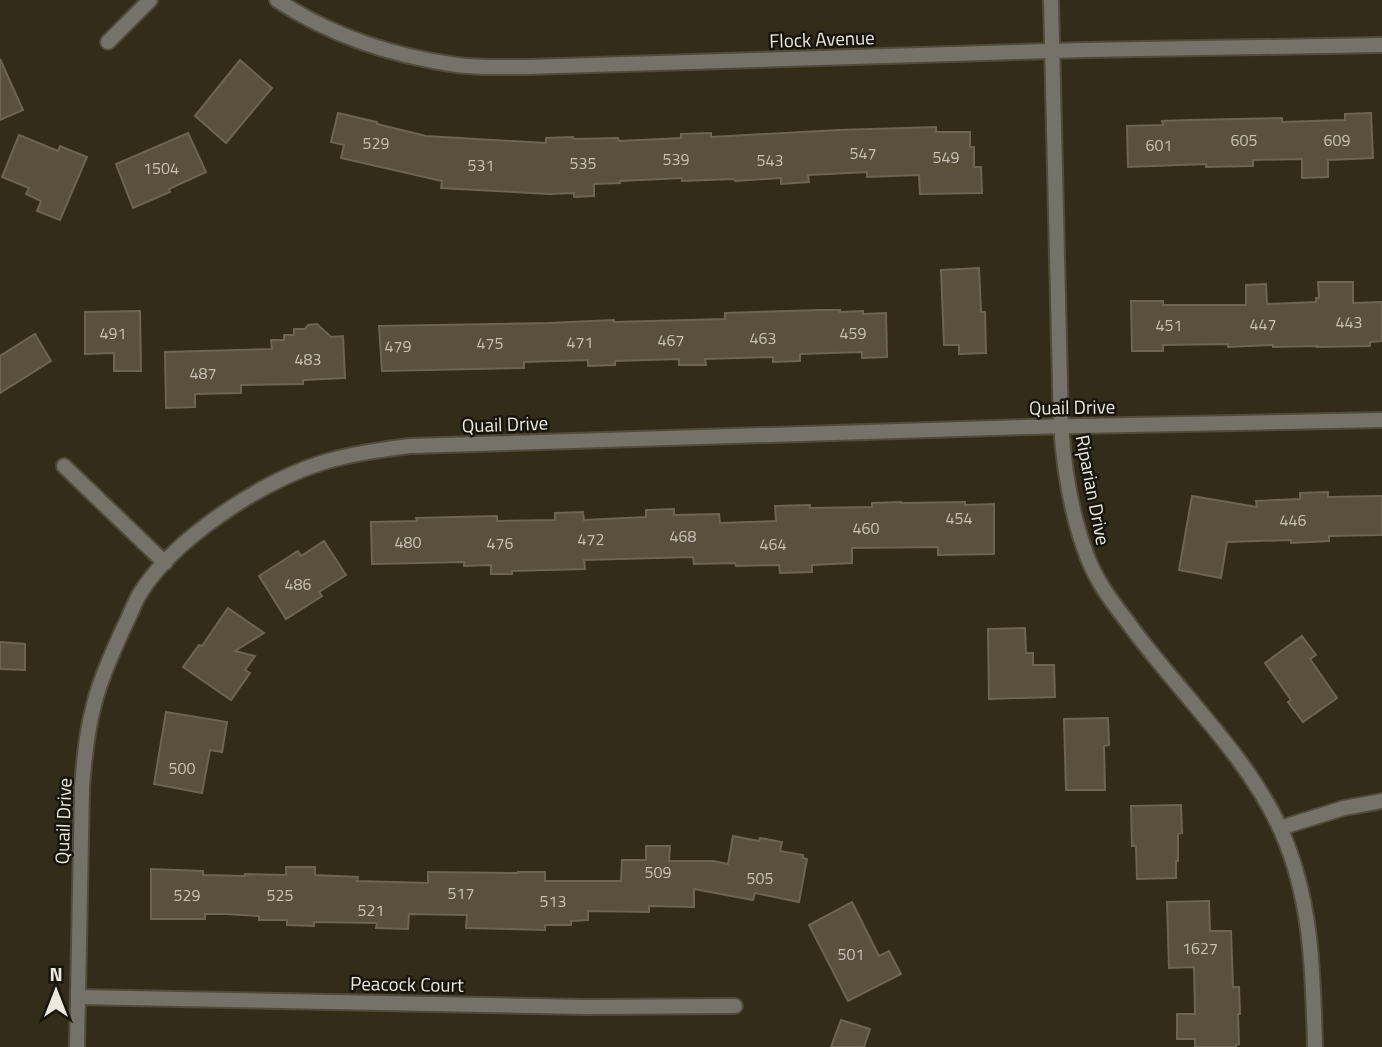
<svg xmlns="http://www.w3.org/2000/svg" width="1382" height="1047" font-family="'Titillium Web',sans-serif">
<rect width="100%" height="100%" fill="#342c1b"/>
<g fill="#59503e" stroke="#6d6452" stroke-width="2">
<path d="M0 59 23 110 0 120Z"/>
<path d="M240 60 272 88 226 143 195 116Z"/>
<path d="M338 113 377 122V124L426 136 546 143V138L573 137 574 139 618 138 619 141 681 138V134L711 133V137L838 130 936 127V132H970V147H974V167H981L982 193 920 194 919 175 867 177V172L808 175 809 182 781 184V178L735 181 734 179 682 181V178L620 181V183L594 184V196L574 197V193L549 194 441 188 442 181 341 158 344 145 331 142Z"/>
<path d="M1371 113 1373 158 1328 160V177L1302 178V159L1253 160V166L1206 167V164L1128 167 1127 126 1163 125 1162 121 1189 120 1282 118V122L1345 120V114Z"/>
<path d="M188 133 206 172 169 189 170 192 133 208 116 164Z"/>
<path d="M19 135 58 151 60 146 87 157 60 220 37 211 41 201 26 194 29 188 2 177Z"/>
<path d="M979 268 981 312H985L986 353 959 354V345H944L941 270Z"/>
<path d="M1318 282H1353V303L1382 302V341L1370 342V346L1317 347V346L1273 347V345L1228 347V344L1163 345V351H1132L1131 301H1163V305H1246V285L1266 284 1267 304 1316 302V298H1319Z"/>
<path d="M820 310H840V312L863 311V314L886 313 887 357 862 358V352L800 354V361L773 362V357L705 359 706 365H679V359L615 361V365L588 366V360L524 362V368L382 371 379 326 548 323 614 320V322L725 319V313Z"/>
<path d="M140 311 141 371H114V353L85 354V312Z"/>
<path d="M317 324 331 337 343 336 345 378 303 380V384L241 385V393L195 394V407L166 408 165 352 272 349 271 340H284V335H294V329H305L308 325Z"/>
<path d="M35 334 51 361 0 393V356Z"/>
<path d="M1328 492V497L1382 496V535L1329 536V541L1291 543V540L1227 542 1221 578 1179 570 1192 496 1257 507 1256 501 1300 499V493Z"/>
<path d="M901 502V503L965 502V505L994 504V554L938 555V547L852 548V563L812 565V572L780 573 779 565 736 566 735 563 694 564 693 557 584 560 585 569 512 571V574H491V565L464 566V562L372 564 371 522 417 521 416 518 497 516V521L555 520V513L583 512 584 520 646 517V510L674 509V515L719 514 720 523 776 521 775 506 810 505V508L872 507V503Z"/>
<path d="M324 541 346 575 319 592 322 596 286 619 259 576 298 551 301 556Z"/>
<path d="M228 608 264 633 235 651 255 656 245 670 250 673 231 700 183 667 199 645 202 646Z"/>
<path d="M1025 628 1026 653H1033V665H1054L1055 697 989 699 988 629Z"/>
<path d="M1302 636 1316 655 1310 659 1337 698 1303 722 1288 702 1291 700 1265 663Z"/>
<path d="M0 642 25 644V670L0 669Z"/>
<path d="M166 712 227 722 222 752 210 750 202 793 154 784Z"/>
<path d="M1108 718 1109 745 1104 746 1105 790H1066L1064 719Z"/>
<path d="M1181 805 1182 833 1178 834V861H1176V878L1137 879 1136 846H1132L1131 806Z"/>
<path d="M733 836 759 841 760 838 782 842 780 851 803 855V858L807 859 799 902 755 893 753 900 694 889V907L649 906V912L588 911V920L571 921V925H545V930L466 928 467 915 409 914 408 929 376 928 377 923 314 922V926L287 925V920H259V916L225 914H205V919H151V869L203 871V875L245 876V874L286 875V867H315V875L358 877 357 881 428 883V872L518 873V872H545V881H621L622 860H646V846H670L669 861H713L728 864Z"/>
<path d="M1209 901 1210 931H1231L1233 987H1239L1240 1014H1238L1239 1044 1236 1045V1047H1195V1039H1177V1014H1195L1194 967 1169 968 1167 902Z"/>
<path d="M852 902 879 956 889 951 901 974 848 1001 809 925Z"/>
<path d="M841 1020 870 1029 864 1047H831Z"/>
</g>
<g fill="none" stroke-linecap="round" stroke-linejoin="round">
<g stroke="#524a3a" stroke-width="18">
<g id="minor">
<path d="M277 0C331 36 393 56 457 65 480 68 504 67 527 67L1085 50 1382 45"/>
<path d="M1051 0 1061 426C1064 468 1072 517 1087 556 1096 581 1113 603 1129 624 1177 690 1246 754 1280 828 1312 898 1313 972 1315 1047"/>
<path d="M108 42 150 0"/>
<path d="M64 466 165 563"/>
<path d="M1280 828 1344 808 1382 801"/>
<path d="M78 997 585 1007 735 1006"/>
<path d="M77 1047 82 787C84 762 86 737 92 713 98 684 111 656 123 629 129 618 133 606 139 595 173 539 259 483 321 463 350 454 379 450 410 446L1027 427 1382 420"/>
</g>
</g>
<use href="#minor" stroke="#76726a" stroke-width="14"/>
</g>
<g text-anchor="middle" stroke-width="5" stroke-linejoin="round" paint-order="stroke">
<g font-size="16" fill="#c8c2b5">
<text x="1244" y="146">605</text>
<text x="1337" y="146">609</text>
<text x="376" y="149">529</text>
<text x="1159" y="151">601</text>
<text x="863" y="159">547</text>
<text x="946" y="163">549</text>
<text x="676" y="165">539</text>
<text x="770" y="166">543</text>
<text x="583" y="169">535</text>
<text x="481" y="171">531</text>
<text x="161" y="174">1504</text>
<text x="1349" y="328">443</text>
<text x="1263" y="330">447</text>
<text x="1169" y="331">451</text>
<text x="113" y="339">491</text>
<text x="853" y="339">459</text>
<text x="763" y="344">463</text>
<text x="671" y="346">467</text>
<text x="580" y="348">471</text>
<text x="490" y="349">475</text>
<text x="398" y="352">479</text>
<text x="308" y="365">483</text>
<text x="203" y="379">487</text>
<text x="959" y="524">454</text>
<text x="1293" y="526">446</text>
<text x="866" y="534">460</text>
<text x="683" y="542">468</text>
<text x="591" y="545">472</text>
<text x="408" y="548">480</text>
<text x="500" y="549">476</text>
<text x="773" y="550">464</text>
<text x="298" y="590">486</text>
<text x="182" y="774">500</text>
<text x="658" y="878">509</text>
<text x="760" y="884">505</text>
<text x="461" y="899">517</text>
<text x="187" y="901">529</text>
<text x="280" y="901">525</text>
<text x="553" y="907">513</text>
<text x="371" y="916">521</text>
<text x="1200" y="954">1627</text>
<text x="851" y="960">501</text>
</g>
<g font-size="19" fill="#ede8dd" stroke="#18150e">
<text transform="translate(822 39) rotate(-2)" y="7">Flock Avenue</text>
<text transform="translate(1072 407) rotate(-1)" y="7">Quail Drive</text>
<text transform="translate(505 424) rotate(-2)" y="7">Quail Drive</text>
<text transform="translate(1093 490) rotate(79)" y="7">Riparian Drive</text>
<text transform="translate(63 821) rotate(-88)" y="7">Quail Drive</text>
<text transform="translate(407 984) rotate(1)" y="7">Peacock Court</text>
</g>
</g>
<g transform="translate(56 991)" stroke="#18150e" stroke-width="5" paint-order="stroke">
<path d="M0-5L12 26L0 18L-12 26Z" fill="#ede8dd"/>
<text y="-10" font-size="19" font-weight="bold" text-anchor="middle" fill="#ede8dd">N</text>
</g>
</svg>
